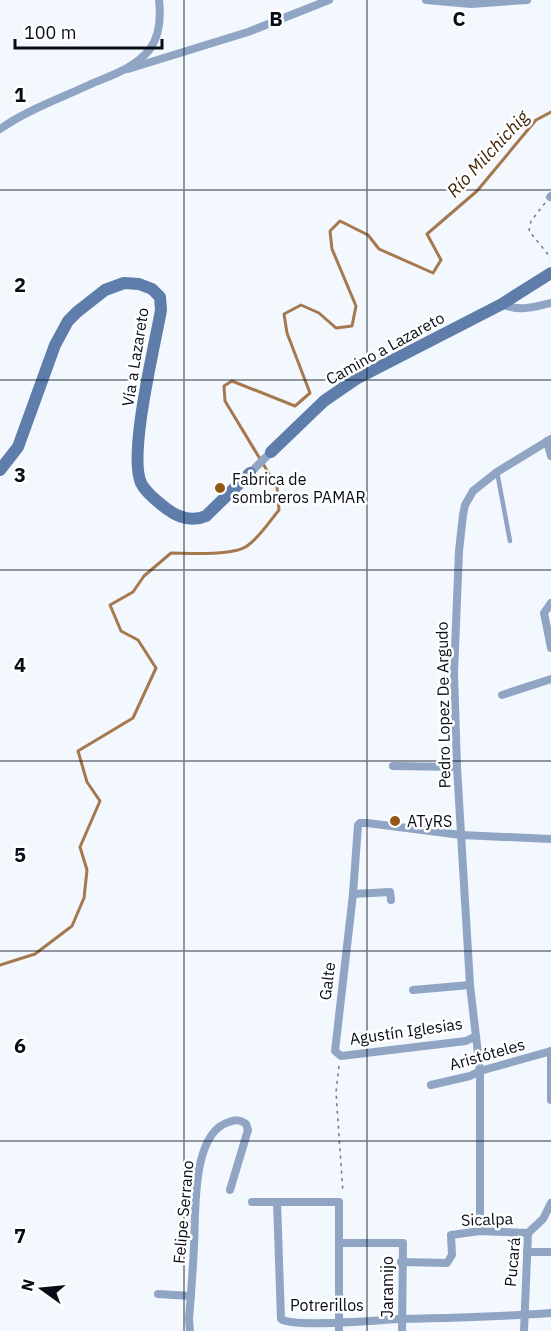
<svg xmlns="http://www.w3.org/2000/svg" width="551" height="1331" font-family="'IBM Plex Sans',sans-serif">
<rect width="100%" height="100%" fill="#f3f7fe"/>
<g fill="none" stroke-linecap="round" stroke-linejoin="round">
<path stroke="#a6784e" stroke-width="3" d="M0 965 35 954 72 926 84 898 87 870 80 847 100 801 87 782 78 751 133 718 156 668 138 640 121 631 110 605 133 592 144 576 171 553C188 553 233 556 247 546 260 537 269 522 279 510L277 487 225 401 224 386 232 381 295 406 310 393 287 333 284 314 301 305 319 313 336 328 352 326 356 306 332 249 330 231 340 221 368 235 379 249 433 273 441 260 427 234 477 191 536 120 551 112"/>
<g stroke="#717780" stroke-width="1.5" stroke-dasharray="3 4.5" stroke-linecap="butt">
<path d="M545 203 531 221 529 231 551 258"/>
<path d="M339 1066 336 1092 343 1193"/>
</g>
<path stroke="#90a5c4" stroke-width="4.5" d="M497 472 510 541"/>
<g stroke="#90a5c4" stroke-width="8">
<path d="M426 0 471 4 527 0"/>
<path d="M128 69 248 32 329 0"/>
<path d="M0 129C27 110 61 98 91 84 112 75 135 68 150 49 160 35 161 17 159 0"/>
<path d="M550 197 551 196"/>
<path d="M502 304C520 312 533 307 551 303"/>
<path d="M547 441 551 456"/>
<path d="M250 473 271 452"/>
<path d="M551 603 544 613 551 648"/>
<path d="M502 695 551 679"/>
<path d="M393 766 457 767"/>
<path d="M353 894 390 892 391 900"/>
<path d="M413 990 470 985"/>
<path d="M476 1036 466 1041 341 1056 335 1051 353 894 358 825 360 823H367L461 835 551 839"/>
<path d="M551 1051V1100"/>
<path d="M431 1085 470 1076 480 1071 551 1051"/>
<path d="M252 1202H277"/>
<path d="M480 1231V1071L470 985 457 767 454 673 459 551 463 515 465 505 473 491 497 472 551 439"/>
<path d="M339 1243H403L402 1331"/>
<path d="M527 1252H551"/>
<path d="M401 1262 447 1263 452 1255 451 1235 480 1231 528 1233"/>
<path d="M158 1294 191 1296"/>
<path d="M190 1331 189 1319C191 1294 193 1270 194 1245 196 1213 191 1133 229 1122 235 1120 240 1119 246 1124L248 1130 230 1190"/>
<path d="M339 1331V1202H277L281 1319C293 1328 379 1320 399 1319 450 1318 500 1317 551 1313"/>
<path d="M524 1331 528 1233 543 1219 551 1203"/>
</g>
<g stroke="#5e7daa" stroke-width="12">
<path d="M271 452 324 401 356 379 502 304 551 273"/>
<path d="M0 470 18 447 55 345 68 321 77 312 105 290 124 283 139 284 152 289 160 297 161 310C155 345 128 454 141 483 146 493 159 503 167 509 179 518 192 522 206 516L250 473"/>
</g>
</g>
<path fill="none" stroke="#060d17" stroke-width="1.5" stroke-opacity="0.55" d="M184 0V1331M367 0V1331M0 190H551M0 380H551M0 570H551M0 761H551M0 951H551M0 1141H551"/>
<g fill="#925815" stroke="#fff" stroke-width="2">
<circle cx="220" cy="488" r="6"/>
<circle cx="395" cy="821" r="6"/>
</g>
<g text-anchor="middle" stroke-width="5" stroke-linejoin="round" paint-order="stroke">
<g font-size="16" fill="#060d17" stroke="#fff">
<text transform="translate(385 348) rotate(-29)" y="6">Camino a Lazareto</text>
<text transform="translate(135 357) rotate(-81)" y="6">Vía a Lazareto</text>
<text transform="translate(443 705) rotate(-91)" y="6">Pedro Lopez De Argudo</text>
<text transform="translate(327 981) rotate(-83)" y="6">Galte</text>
<text transform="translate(406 1031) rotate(-8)" y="6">Agustín Iglesias</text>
<text transform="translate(487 1054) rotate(-16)" y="6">Aristóteles</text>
<text transform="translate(183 1212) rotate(-85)" y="6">Felipe Serrano</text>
<text transform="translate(487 1219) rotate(-2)" y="6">Sicalpa</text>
<text transform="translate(512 1262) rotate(-85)" y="6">Pucará</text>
<text transform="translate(387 1287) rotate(-90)" y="6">Jaramijo</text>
<text x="327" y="1311">Potrerillos</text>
</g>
<g font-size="16" fill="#060d17" stroke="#fff" text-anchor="start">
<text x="232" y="485">Fabrica de<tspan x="232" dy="18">sombreros PAMAR</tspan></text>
<text x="407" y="827">ATyRS</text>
</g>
<g font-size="18" font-style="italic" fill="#3f2407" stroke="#fff">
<text transform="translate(488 154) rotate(-47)" y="6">Río Milchichig</text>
</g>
</g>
<g font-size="20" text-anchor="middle" font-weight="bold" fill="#060d17" stroke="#fff" stroke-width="5" stroke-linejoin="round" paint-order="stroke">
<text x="276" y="26">B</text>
<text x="459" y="26">C</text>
<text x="20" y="102">1</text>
<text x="20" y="292">2</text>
<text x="20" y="482">3</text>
<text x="20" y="672">4</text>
<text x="20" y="862">5</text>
<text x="20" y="1053">6</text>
<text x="20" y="1243">7</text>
</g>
<g transform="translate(42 1289) rotate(285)" stroke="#ffffff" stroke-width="4.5" paint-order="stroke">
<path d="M0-4.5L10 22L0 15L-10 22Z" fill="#060d17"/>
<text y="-9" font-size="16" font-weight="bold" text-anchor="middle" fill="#060d17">N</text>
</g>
<path d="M15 39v9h147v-9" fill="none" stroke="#060d17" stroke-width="3"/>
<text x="24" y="39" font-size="18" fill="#060d17" stroke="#ffffff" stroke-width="4.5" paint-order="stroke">100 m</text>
</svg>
